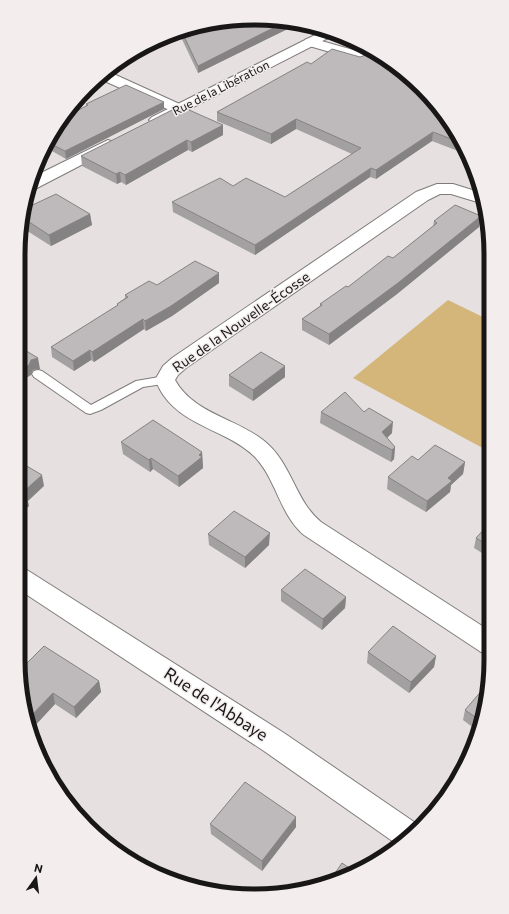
<svg xmlns="http://www.w3.org/2000/svg" width="509" height="914" font-family="Commissioner,sans-serif">
<rect width="100%" height="100%" fill="#e6e1e0"/>
<path fill="#d4b67b" d="M448 300 489 320 490 452 353 378Z"/>
<g fill="none" stroke-linecap="round" stroke-linejoin="round">
<g stroke="#7f7b7a" stroke-width="2">
<path id="lane" d="M38 370 42 371 91 405 136 381 165 376 169 377 171 380 169 383 143 387 101 410 90 414 86 413 34 377 32 374 34 371Z"/>
</g>
<g stroke="#7f7b7a" stroke-width="2">
<g id="street">
<path d="M311 38 385 59 396 67 390 69 385 68 306 45 304 42 306 39Z"/>
<path d="M107 71 184 106 187 109 184 112 179 114 174 112 100 79Z"/>
<path d="M437 184H453L482 193 484 204 451 194H440L428 200 186 368 178 375 175 380C193 413 235 418 263 440 291 461 295 501 321 522L490 631V655L481 652 304 535C280 515 276 479 255 457 229 431 186 427 164 396 160 391 158 385 155 380L163 366 172 358 416 192Z"/>
</g>
</g>
<g stroke="#7f7b7a" stroke-width="2">
<g id="secondary">
<path d="M321 32 332 36 162 123 157 125 152 123 149 120 152 117Z"/>
<path d="M108 140 114 142 116 145 114 148 35 189 28 190 31 178Z"/>
<path d="M18 567 27 570 284 733 420 826 410 837 398 845 264 751 18 589Z"/>
</g>
</g>
<use href="#lane" fill="#fff" fill-rule="evenodd"/>
<use href="#street" fill="#fff" fill-rule="evenodd"/>
<use href="#secondary" fill="#fff" fill-rule="evenodd"/>
</g>
<g fill="#a3a0a1">
<path d="M286 20 298 24 267 39 198 73 179 33 194 26Z"/>
<path d="M311 64 422 87 463 148 458 151 432 141 376 179 370 177 255 255 173 212 172 202 233 186 285 197 352 154 296 129 271 144 217 121V112Z"/>
<path d="M86 104 164 109 66 159 45 147 50 136 86 106Z"/>
<path d="M223 125V135L192 152 188 150 126 185 121 182 117 184 82 166 81 156Z"/>
<path d="M24 209 90 214 92 225 51 246 21 227Z"/>
<path d="M481 216 479 227 397 294 329 345 302 330V319L320 306V304L348 287 393 258 433 226 434 221Z"/>
<path d="M219 283 172 316 146 331 144 329 94 362 91 360 74 371 52 357 51 347 117 306V304L125 298V295L157 285Z"/>
<path d="M229 375 285 377 253 401 229 386Z"/>
<path d="M321 412H364L392 433 387 438 395 447 394 459 391 462 320 423Z"/>
<path d="M121 442 202 452 203 468 179 487 153 469 150 472 123 454Z"/>
<path d="M418 460 465 462 463 474 451 485 450 492 426 512 387 489 388 477Z"/>
<path d="M490 510V558L474 548 476 538 487 526 484 524 486 514Z"/>
<path d="M208 534 269 545 245 568 209 545Z"/>
<path d="M281 590 346 597 345 608 322 630 281 601Z"/>
<path d="M368 652 436 656 434 667 409 693 367 663Z"/>
<path d="M20 670 99 681 101 692 76 718 55 704 30 731Z"/>
<path d="M487 690 479 732 463 720 465 710Z"/>
<path d="M210 824 296 827 262 871 211 834Z"/>
</g>
<g fill="#858283">
<path d="M289 21 298 24 267 39 198 73V66L267 31Z"/>
<path d="M164 102V109L66 159 65 151Z"/>
<path d="M296 119V129L271 144V134Z"/>
<path d="M223 125V135L192 152 191 142Z"/>
<path d="M433 132 432 141 376 179V170Z"/>
<path d="M187 140 188 150 126 185 125 175Z"/>
<path d="M460 141 463 148 458 151 459 142Z"/>
<path d="M371 168 370 177 255 255V245Z"/>
<path d="M120 172 121 182 117 184 116 174Z"/>
<path d="M90 214 92 225 51 246 49 235Z"/>
<path d="M481 216 479 227 397 294 329 345V334Z"/>
<path d="M219 273V283L172 316 146 331 145 321Z"/>
<path d="M143 319 144 329 94 362 92 352Z"/>
<path d="M90 350 91 360 74 371 73 361Z"/>
<path d="M38 358 40 369 33 370 31 375 18 383V371L31 360Z"/>
<path d="M285 366V377L253 401V390Z"/>
<path d="M393 422 392 433 380 444 382 432Z"/>
<path d="M395 447 394 459 391 462 392 450Z"/>
<path d="M202 452 203 468 179 487 178 476Z"/>
<path d="M151 458 153 469 150 472 149 460Z"/>
<path d="M465 462 463 474 451 485 450 492 426 512 427 501 448 478Z"/>
<path d="M42 475 44 486 28 501 29 506 26 509V512L18 519V505L22 499 23 492Z"/>
<path d="M270 533 269 545 245 568V557Z"/>
<path d="M346 597 345 608 322 630 323 619Z"/>
<path d="M436 656 434 667 409 693 411 682Z"/>
<path d="M99 681 101 692 76 718 74 707Z"/>
<path d="M53 693 55 704 30 731 28 719Z"/>
<path d="M296 817V827L262 871V861Z"/>
</g>
<g fill="#bebabb" stroke="#858283">
<path d="M286 20 289 21 267 31 198 66 182 32 194 26Z"/>
<path d="M332 49 360 57 366 55 389 62 422 87 451 123 460 141 459 142 433 132 376 170 371 168 255 245 172 202 220 178 233 186 246 178 285 197 361 148 296 119 271 134 217 112 307 62 311 64Z"/>
<path d="M126 85 164 102 65 151 47 142 50 136 69 115 88 105 86 104Z"/>
<path d="M180 106 223 125 191 142 187 140 125 175 120 172 116 174 81 156Z"/>
<path d="M56 194 90 214 49 235 23 218 24 209Z"/>
<path d="M455 205 481 216 398 283 329 334 302 319 322 305 320 304 346 286 348 287 388 256 393 258 437 223 434 221Z"/>
<path d="M195 261 219 273 171 306 145 321 143 319 92 352 90 350 73 361 51 347 118 305 117 304 128 297 125 295 149 281 157 285Z"/>
<path d="M18 346 38 358 31 360 29 365 18 371Z"/>
<path d="M261 352 285 366 253 390 229 375Z"/>
<path d="M345 392 364 412 369 408 393 422 382 432 395 447 392 450 321 412Z"/>
<path d="M153 420 202 452 199 455 202 457 178 476 151 458 149 460 121 442Z"/>
<path d="M435 445 465 462 448 478 452 481 427 501 388 477 412 456 418 460Z"/>
<path d="M18 461 42 475 23 492 27 495 22 499 24 500 18 505Z"/>
<path d="M490 510V516L486 514Z"/>
<path d="M234 511 270 533 245 557 208 534Z"/>
<path d="M490 523V546L476 538Z"/>
<path d="M305 569 346 597 323 619 281 590Z"/>
<path d="M393 626 436 656 411 682 368 652Z"/>
<path d="M44 646 99 681 74 707 53 693 28 719 20 670Z"/>
<path d="M484 688 487 690 481 721 465 710Z"/>
<path d="M245 782 296 817 262 861 210 824Z"/>
<path d="M342 863 355 872 345 878 329 882Z"/>
</g>
<g text-anchor="middle" stroke-width="3" stroke-linejoin="round" paint-order="stroke">
<g font-size="12" fill="#181616" stroke="#f3eeed">
<text transform="translate(221 88) rotate(-27)" y="4">Rue de la Libération</text>
</g>
<g font-size="14" fill="#181616" stroke="#f3eeed">
<text transform="translate(241 322) rotate(-35)" y="5">Rue de la Nouvelle-Écosse</text>
</g>
<g font-size="17" fill="#181616" stroke="#f3eeed">
<text transform="translate(216 704) rotate(33)" y="6">Rue de l'Abbaye</text>
</g>
</g>
<path d="M0 0H509V914H0ZM254 25H255A229 229 0 0 1 484 254V660A229 229 0 0 1 255 889H254A229 229 0 0 1 25 660V254A229 229 0 0 1 254 25Z" fill="#f3eeed" fill-rule="evenodd"/>
<path fill="none" stroke="#181616" stroke-width="5" d="M254 25H255A229 229 0 0 1 484 254V660A229 229 0 0 1 255 889H254A229 229 0 0 1 25 660V254A229 229 0 0 1 254 25Z"/>
<g transform="translate(36 878) rotate(14)" stroke="#f3eeed" stroke-width="3" paint-order="stroke">
<path d="M0-3L7 15L0 10L-7 15Z" fill="#181616"/>
<text y="-6" font-size="11" font-weight="bold" text-anchor="middle" fill="#181616">N</text>
</g>
</svg>
